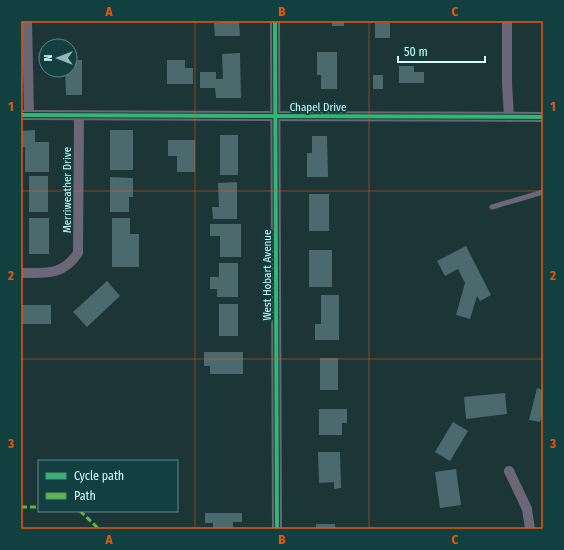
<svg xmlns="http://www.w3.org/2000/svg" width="564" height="550" font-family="'Fira Sans Condensed',sans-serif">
<rect width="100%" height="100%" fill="#1c3536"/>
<g fill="#4c696e">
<path d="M220 21H239L240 36H215L214 23H220Z"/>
<rect x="332" y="21" width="12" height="5"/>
<rect x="375" y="23" width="15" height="15"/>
<path d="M317 52H337V89H321V75H317Z"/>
<path d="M240 53 241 98H216L215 88H200V72H216V79H223L222 54Z"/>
<path d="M70 60H82V95H66L65 70H70Z"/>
<path d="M167 60H185V68H193V84H167Z"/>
<path d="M399 66H414V72H424V83H399Z"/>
<rect x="373" y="75" width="10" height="14"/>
<path d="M35 130V142H49V172H25V147H21V131Z"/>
<rect x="110" y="130" width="23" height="40"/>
<rect x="220" y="135" width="18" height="40"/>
<path d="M312 136H327L328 177H307V153H312Z"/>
<path d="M168 140H195V172H177V156H168Z"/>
<rect x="29" y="176" width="19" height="36"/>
<path d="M110 177 133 178V197H129V212H110Z"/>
<path d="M237 182V219H213L212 207H219L218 183Z"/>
<rect x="309" y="194" width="20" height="37"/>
<rect x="29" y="218" width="20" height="36"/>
<path d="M112 218H130V234H139V267H112Z"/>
<path d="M210 224H241V257H220V236H210Z"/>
<path d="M466 246 491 295 480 301 477 296 470 319 456 315 465 283 458 269 445 276 437 261Z"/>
<rect x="309" y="250" width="23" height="37"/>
<path d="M219 263H238V297H217V289H210V277H219Z"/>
<path d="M107 281 120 296 87 327 73 312Z"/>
<path d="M321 295H339V340H315V324H321Z"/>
<rect x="219" y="304" width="19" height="32"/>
<rect x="21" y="305" width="30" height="19"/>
<path d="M204 352H243V374H210V366H204Z"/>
<rect x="320" y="358" width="18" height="32"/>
<path d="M537 388 543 390V412L540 422 529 420Z"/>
<path d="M505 393 507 414 466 419 464 397Z"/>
<path d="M319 409H347V423H342V435H319Z"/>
<path d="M453 422 468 431 450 461 435 452Z"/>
<path d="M318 452H340L341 488 334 489V482L319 483Z"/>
<path d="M456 469 461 505 440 508 435 472Z"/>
<path d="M205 513H242V522H233V529H213V523H205Z"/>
<rect x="316" y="524" width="19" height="5"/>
</g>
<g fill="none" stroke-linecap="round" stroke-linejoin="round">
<path stroke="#6b6776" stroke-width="5" d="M492 207 543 192"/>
<g stroke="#6b6776" stroke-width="10">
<path d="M27 21 29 115"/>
<path d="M275 21 277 529"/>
<path d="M507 21V83L509 117"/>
<path d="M21 115 543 117"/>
<path d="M21 273C47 273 62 276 78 253L79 116"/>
<path d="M509 471 527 509 530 529"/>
</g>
<g stroke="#58b947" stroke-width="3" stroke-dasharray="6 3" stroke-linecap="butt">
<path d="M21 507H39"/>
<path d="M80 511 99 529"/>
</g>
<g stroke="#123f40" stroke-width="6">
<g id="cycleway">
<path d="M275 21 277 529"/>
<path d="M21 115 543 117"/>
</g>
</g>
<use href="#cycleway" stroke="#33b770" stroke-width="4"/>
</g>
<path fill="none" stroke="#e8590c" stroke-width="1" stroke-opacity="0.55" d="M195 21V529M369 21V529M21 191H543M21 359H543"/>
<g text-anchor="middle" stroke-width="4" stroke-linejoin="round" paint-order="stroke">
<g font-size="11" fill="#d4fcfc" stroke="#123f40">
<text x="318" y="111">Chapel Drive</text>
<text transform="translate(67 190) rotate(-90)" y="4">Merriweather Drive</text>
<text transform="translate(267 275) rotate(-90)" y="4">West Hobart Avenue</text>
</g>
</g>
<rect width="564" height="550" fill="none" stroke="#123f40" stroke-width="44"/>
<rect x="38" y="460" width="140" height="52" fill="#123f40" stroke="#608b8b"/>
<rect x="46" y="473" width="20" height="6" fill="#33b770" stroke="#608b8b"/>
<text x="74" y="480" font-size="12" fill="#d4fcfc">Cycle path</text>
<rect x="46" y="493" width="20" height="6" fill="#58b947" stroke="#608b8b"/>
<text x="74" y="500" font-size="12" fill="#d4fcfc">Path</text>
<g transform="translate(58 58) rotate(270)"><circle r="19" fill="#123f40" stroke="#608b8b"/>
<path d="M0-3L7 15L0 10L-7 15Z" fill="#94b6b7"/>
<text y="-6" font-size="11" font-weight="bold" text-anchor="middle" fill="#d4fcfc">N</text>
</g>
<path d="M398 56v6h87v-6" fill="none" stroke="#d4fcfc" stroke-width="2"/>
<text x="404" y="56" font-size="12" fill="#d4fcfc" stroke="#123f40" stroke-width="3" paint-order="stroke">50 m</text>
<rect x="22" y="22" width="520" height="506" fill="none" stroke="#e8590c" stroke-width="1.5"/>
<g font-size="13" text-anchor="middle" font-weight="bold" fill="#e8590c">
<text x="109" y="16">A</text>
<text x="282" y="16">B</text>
<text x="455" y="16">C</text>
<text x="11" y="111">1</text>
<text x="553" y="111">1</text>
<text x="11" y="280">2</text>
<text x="553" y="280">2</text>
<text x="11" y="448">3</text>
<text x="553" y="448">3</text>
<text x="109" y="544">A</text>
<text x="282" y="544">B</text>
<text x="455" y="544">C</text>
</g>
</svg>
